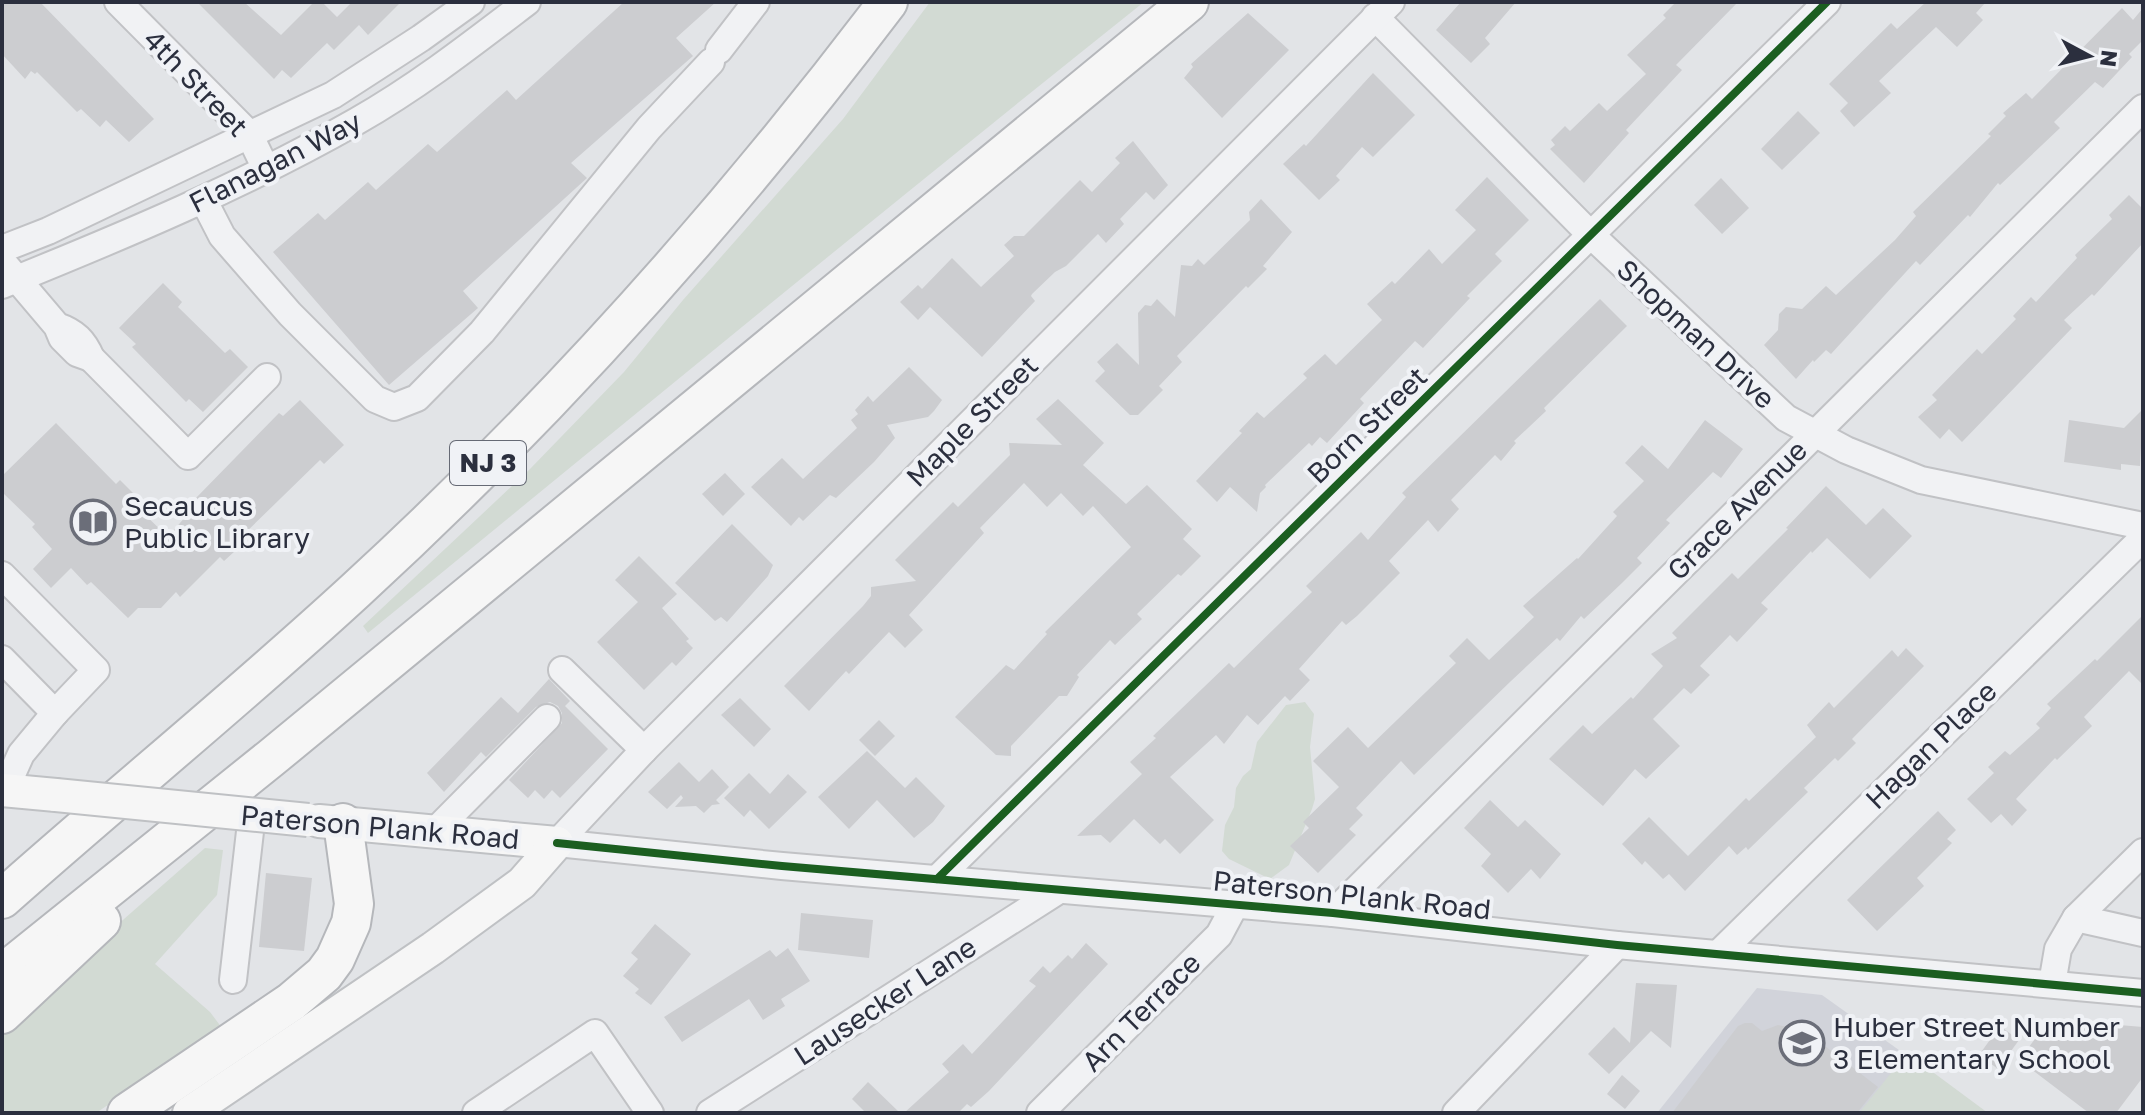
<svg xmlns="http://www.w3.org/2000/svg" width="2145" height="1115" font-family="'Golos Text',sans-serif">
<rect width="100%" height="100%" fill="#e2e4e7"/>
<path fill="#d1d3da" d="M1757 988 1822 995 1987 1113H1657Z"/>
<g fill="#d2dad3">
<path d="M930 2H1144C883 210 626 422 368 633L363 626 529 470 624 372 683 300 843 119Z"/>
<path d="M1305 702 1314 714 1310 747 1315 799 1312 809 1289 865 1270 879 1229 859 1222 851 1225 825 1234 807 1236 788 1243 776 1251 769 1257 742 1286 705Z"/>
<path d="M205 848 223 850 217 895 155 964 210 1012 222 1028 96 1113H2V1026Z"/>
<path d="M1907 1053 1988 1113H1859Z"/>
</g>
<g fill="#cccdd0">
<path d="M2 2H40L154 119 129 142 106 120 100 127 81 109 77 112 37 72 35 74 31 71 25 79 2 54Z"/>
<path d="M197 2H244L281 35 314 2H322L337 17 352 2H401L368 35 359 25 334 50 327 43 291 78 282 70 274 79Z"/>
<path d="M624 2H716L676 38 693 56 571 163 587 178 463 291 478 308 389 385 273 252 318 213 325 220 368 182 376 190 428 144 437 152 507 90 516 100Z"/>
<path d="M1461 2H1516L1485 38 1490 44 1471 63 1436 30Z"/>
<path d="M1676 2H1738L1676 65 1682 70 1626 130 1629 133 1584 183 1550 149 1555 145 1551 140 1565 126 1570 131 1599 103 1607 111 1646 74 1627 55 1666 18 1663 15Z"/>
<path d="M1926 2H1986L1976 13 1983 20 1957 47 1936 27 1879 81 1891 93 1854 127 1840 111 1848 103 1829 84 1891 23 1897 29Z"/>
<path d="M2122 8 2133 20 2143 8V40L2129 54 2132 57 2103 88 2095 82 2054 122 2060 128 2000 185 1998 183 1970 217 1968 215 1920 265 1916 261 1831 354 1826 350 1814 362 1813 360 1796 379 1764 345 1778 330 1779 314 1786 307 1802 309 1826 286 1836 295 1895 240 1916 216 1913 212 1991 136 1988 134 2006 116 2003 113 2026 93 2032 99Z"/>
<path d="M1248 13 1289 50 1222 118 1184 78 1193 67 1191 64Z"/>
<path d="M1373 73 1415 115 1373 157 1362 147 1336 176 1340 180 1319 200 1283 164 1304 144 1306 146Z"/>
<path d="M1798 111 1820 133 1782 170 1761 149Z"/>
<path d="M1133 141 1168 185 1154 200 1146 192 1120 219 1124 224 1106 243 1098 234 1066 266 1055 272 1032 294 1031 296 1035 301 982 357 930 307 918 320 900 302 918 285 922 289 952 258 981 287 1014 256 1004 245 1014 236H1024L1080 180 1092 192 1120 163 1115 158Z"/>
<path d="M1487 177 1529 220 1495 254 1502 261 1467 296 1470 298 1423 348 1415 341 1360 399 1364 403 1327 443 1320 437 1312 446 1309 443 1265 485 1266 487 1260 493 1257 512 1230 487 1217 502 1196 481 1242 433 1239 431 1257 412 1264 418 1307 378 1303 374 1325 354 1336 365 1382 320 1367 304 1392 281 1395 284 1429 249 1442 264 1476 230 1455 210Z"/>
<path d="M1721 178 1749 208 1722 234 1694 205Z"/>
<path d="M2129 195 2143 209V243L2094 296 2092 294 2064 320 2072 328 1962 442 1949 429 1940 439 1918 417 1937 400 1932 395 1977 349 1982 354 2016 319 2013 316 2031 297 2036 302 2077 258 2075 255 2112 219 2109 215Z"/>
<path d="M1261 199 1292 232 1263 266 1267 269 1248 288 1246 286 1177 356 1182 362 1159 386 1163 390 1138 415H1130L1095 381 1105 371 1097 362 1117 343 1139 365 1138 313 1145 305 1151 306 1157 299 1175 317 1181 265 1192 266 1198 259 1204 265 1250 220 1249 212Z"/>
<path d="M163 283 182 302 178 307 225 353 230 349 248 367 203 412 189 399 186 402 132 347 136 344 119 328Z"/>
<path d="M1600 299 1627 326 1544 408 1546 411 1514 441 1516 443 1501 461 1495 455 1451 500 1459 509 1438 532 1428 520 1389 561 1400 573 1357 616 1346 625 1342 621 1299 669 1310 680 1290 701 1285 696 1258 725 1247 715 1224 744 1216 735 1170 777 1214 820 1180 854 1165 839 1160 844 1134 819 1110 843 1101 835 1077 836 1142 774 1130 762 1156 738 1153 736 1229 663 1234 668 1279 624 1312 592 1306 586 1361 532 1368 540 1406 497 1402 493Z"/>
<path d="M909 367 942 400 934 411 928 417 887 425 895 438 874 462 836 498 830 495 803 521 799 517 791 526 751 487 782 458 803 479 857 428 851 420 858 414 855 410 868 396 873 402Z"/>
<path d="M1058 399 1104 443 1083 465 1126 504 1147 485 1192 529 1183 539 1201 556 1181 576 1178 574 1137 614 1142 619 1115 645 1110 640 1077 675 1079 677 1067 696H1059L1011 746V756L996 755 955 717 1006 665 1014 670 1047 634 1045 632 1131 547 1093 506 1083 516 1061 493 1047 507 1024 483 980 528 984 533 909 615 923 630 905 648 889 632 849 674 846 671 809 711 784 686 863 606 871 596V587L916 581 895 560 953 502 958 507 1010 455 1009 443 1062 445 1036 419Z"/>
<path d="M300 400 344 445 324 464 320 460 240 538 245 542 224 561 220 557 180 597 176 592 161 608H138L128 618 91 582 87 585 71 568 51 588 33 569 52 549 32 527 35 524 2 492V476L56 423 116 484 120 480 142 502 137 507 168 537 198 502 195 499 279 413 283 416Z"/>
<path d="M2143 409 2140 466 2121 464V470L2064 462 2069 420 2124 428Z"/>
<path d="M1705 420 1743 449 1721 478 1713 472 1666 520 1670 523 1637 558 1642 563 1622 583 1584 619 1581 616 1560 641 1557 638 1511 681 1414 775 1401 761 1356 808 1363 815 1349 829 1356 835 1318 873 1290 846 1309 828 1303 822 1339 787 1313 761 1348 727 1368 748 1456 663 1449 656 1467 638 1489 660 1534 617 1523 606 1577 558 1578 559 1617 516 1613 512 1644 481 1625 463 1642 445 1668 469Z"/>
<path d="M725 473 745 494 723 516 702 494Z"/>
<path d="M1826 486 1866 525 1883 508 1912 536 1870 579 1827 538 1812 553 1811 551 1761 603 1768 609 1737 642 1730 635 1700 666 1710 675 1691 694 1684 688 1653 719 1680 746 1646 779 1635 769 1603 806 1549 759 1583 725 1592 734 1631 697 1633 699 1663 666 1651 654 1677 638 1672 633 1732 573 1738 579 1788 529 1786 528Z"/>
<path d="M732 524 773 565 768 576 727 622 721 617 715 621 675 583Z"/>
<path d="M639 556 677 594 662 608 689 639 686 641 693 648 676 666 672 662 644 690 597 642 638 602 615 580Z"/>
<path d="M2143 615V685L2129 671 2084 717 2092 726 2057 760 2055 758 2016 799 2027 810 2012 826 2001 814 1991 823 1967 799 1994 773 1988 767 2005 751 2010 755 2040 728 2036 724 2051 708 2047 704 2095 659 2097 661Z"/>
<path d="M1906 648 1924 666 1852 739 1856 743 1838 761 1835 758 1804 788 1808 792 1748 850 1746 847 1737 855 1729 846 1685 891 1669 874 1663 879 1645 861 1642 865 1622 844 1649 817 1688 856 1746 798 1749 801 1816 737 1807 725 1829 702 1834 708 1892 650 1898 657Z"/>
<path d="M549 679 570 701 565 706 608 749 560 798 552 790 544 799 535 790 528 798 509 780 562 723V713L558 706 550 702 536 707 486 757 481 752 444 792 427 773 501 697 518 713Z"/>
<path d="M740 698 771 729 754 747 721 715Z"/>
<path d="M879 720 895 736 875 756 859 740Z"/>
<path d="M867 751 905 788 916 777 945 806 933 822 914 838 877 800 849 829 818 797Z"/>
<path d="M679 762 699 782 712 769 729 787 716 800 720 804 712 805 704 813 696 806 675 807 683 798 681 795 667 809 648 792Z"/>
<path d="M749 773 770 794 788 774 807 792 769 829 750 810 744 817 724 798Z"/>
<path d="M1490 800 1518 827 1525 820 1561 854 1540 879 1531 869 1508 893 1481 866 1491 854 1464 828Z"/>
<path d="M1938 811 1956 830 1947 839 1952 843 1917 878 1924 886 1877 931 1847 900Z"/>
<path d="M266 873 312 878 304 951 259 947Z"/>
<path d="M801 913 873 920 869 958 798 950Z"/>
<path d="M655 924 691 954 651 1005 635 993 639 989 623 976 638 959 631 953Z"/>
<path d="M1086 943 1108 964 989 1091 971 1107 967 1104 958 1113H904L949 1072 942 1064 963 1044 972 1054 1036 986 1029 981 1043 966 1050 973 1068 955 1072 959Z"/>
<path d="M788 948 810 981 781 999 785 1006 763 1020 749 999 682 1042 664 1017 770 950 776 957Z"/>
<path d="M1636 983 1677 985 1671 1048 1651 1031 1609 1074 1588 1054 1614 1027 1630 1043Z"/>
<path d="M2059 1020 2143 1027V1077L2116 1113H2089L2019 1060 2047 1023 2059 1025Z"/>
<path d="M1745 1023H1752L1762 1031 1778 1025 1797 1029 1799 1026 1878 1087 1857 1113H1672L1738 1026Z"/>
<path d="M2000 1026 2019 1040 1998 1069 1979 1055Z"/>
<path d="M1622 1075 1640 1091 1625 1109 1607 1094Z"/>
<path d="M868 1082 900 1113H866L852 1099Z"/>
</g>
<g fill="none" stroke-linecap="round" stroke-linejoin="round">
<g stroke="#c1c2c5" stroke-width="30">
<g id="minor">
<path d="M118 2 249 134 266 169"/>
<path d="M1375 17 1592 236 1786 418 1846 450 1921 480 2143 526"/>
<path d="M719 50 756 2"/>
<path d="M204 201 222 236 290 314 375 399 394 407 417 398 482 332 649 128 711 62"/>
<path d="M2 249 48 231 333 95 421 38 471 2"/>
<path d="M6 266 57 326 62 338 77 353 91 358C84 341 75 332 57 326"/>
<path d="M2 285C123 236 243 186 357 121 417 87 472 44 527 2"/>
<path d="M91 358 188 456 267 377"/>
<path d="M2 575 96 670 55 713 21 754 5 790"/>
<path d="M2 659 55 713"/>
<path d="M562 670 644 750"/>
<path d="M434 832 547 718"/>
<path d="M557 843 782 866 1333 913 1617 945 2143 993"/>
<path d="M557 843 644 750 1391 2"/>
<path d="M2143 852 2076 918 2143 933"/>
<path d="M937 879 1827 2"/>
<path d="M1333 913 2143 108"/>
<path d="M1719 953 2143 538"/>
<path d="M233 980 252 814"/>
<path d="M2052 984 2058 949 2076 918"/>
<path d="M476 1113 595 1033 650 1113"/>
<path d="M710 1113 1059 890"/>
<path d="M1040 1113 1219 935 1235 905"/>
<path d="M1456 1113 1617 945"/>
</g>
</g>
<g stroke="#bfc1c4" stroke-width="36">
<g id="major">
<path d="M2 790 56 795"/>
<path d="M319 821 557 843"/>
<path d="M189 1113 433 948 522 883 557 843"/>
</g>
</g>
<g stroke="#b5b7bb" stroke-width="42">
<g id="highway">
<path d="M2 899C119 795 241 696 356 590 551 411 728 213 888 2"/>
<path d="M2 974 271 758 1189 2"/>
<path d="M2 1014 101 921"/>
<path d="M127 1113 291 1002 324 974 335 959 351 923 354 904 343 823"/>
</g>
</g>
<use href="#minor" stroke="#f1f2f4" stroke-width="26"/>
<use href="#major" stroke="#f6f6f6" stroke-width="32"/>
<use href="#highway" stroke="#f6f6f6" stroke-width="38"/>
<g stroke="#bfc1c4" stroke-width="36" stroke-linecap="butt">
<path id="major-bridge" d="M56 795 308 820"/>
</g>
<use href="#major-bridge" stroke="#f6f6f6" stroke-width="32"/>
<g stroke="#f0f2f6" stroke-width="13">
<g id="cycleway">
<path d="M557 843 782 866 1333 913 1617 945 2143 993"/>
<path d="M937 879 1827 2"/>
</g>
</g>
<use href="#cycleway" stroke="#1b5e20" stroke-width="8"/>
</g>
<defs>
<g id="library-ring" transform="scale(2.3)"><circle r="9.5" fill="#f0f2f6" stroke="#6b6e79" stroke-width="1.5"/><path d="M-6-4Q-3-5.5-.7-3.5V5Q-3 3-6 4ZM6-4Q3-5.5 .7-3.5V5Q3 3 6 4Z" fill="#6b6e79"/></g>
<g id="school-ring" transform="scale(2.3)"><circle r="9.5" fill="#f0f2f6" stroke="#6b6e79" stroke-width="1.5"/><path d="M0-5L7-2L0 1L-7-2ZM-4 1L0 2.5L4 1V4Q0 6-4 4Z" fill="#6b6e79"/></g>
</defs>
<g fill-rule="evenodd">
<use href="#library-ring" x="93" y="522"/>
<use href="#school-ring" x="1802" y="1043"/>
</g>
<g text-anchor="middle" stroke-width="8" stroke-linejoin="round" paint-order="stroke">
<rect fill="#f0f2f6" stroke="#666a75" stroke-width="2" x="450" y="441" width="76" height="44" rx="6"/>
<g font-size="26" font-weight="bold" fill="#2b2f3e">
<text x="488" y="472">NJ 3</text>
</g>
<g font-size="28" fill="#2b2f3e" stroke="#f0f2f6">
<text transform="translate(196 83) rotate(46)" y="10">4th Street</text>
<text transform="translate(275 162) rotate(-27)" y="10">Flanagan Way</text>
<text transform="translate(1696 334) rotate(43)" y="10">Shopman Drive</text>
<text transform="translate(972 421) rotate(-45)" y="10">Maple Street</text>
<text transform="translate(1367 425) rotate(-44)" y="10">Born Street</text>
<text transform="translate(1737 510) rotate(-45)" y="10">Grace Avenue</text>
<text transform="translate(1931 745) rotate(-44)" y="10">Hagan Place</text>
<text transform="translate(380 827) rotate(5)" y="10">Paterson Plank Road</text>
<text transform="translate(1352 895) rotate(6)" y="10">Paterson Plank Road</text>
<text transform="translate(885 1001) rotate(-33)" y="10">Lausecker Lane</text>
<text transform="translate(1141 1012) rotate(-45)" y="10">Arn Terrace</text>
</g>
<g font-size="28" fill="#2b2f3e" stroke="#f0f2f6" text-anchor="start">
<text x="124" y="516">Secaucus<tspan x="124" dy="32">Public Library</tspan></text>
<text x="1833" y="1037">Huber Street Number<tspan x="1833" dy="32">3 Elementary School</tspan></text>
</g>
</g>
<rect width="2145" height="1115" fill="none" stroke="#2b2f3e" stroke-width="8"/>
<g transform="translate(2089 56) rotate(97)" stroke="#f0f2f6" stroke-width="6" paint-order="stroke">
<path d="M0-6L14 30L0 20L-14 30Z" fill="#2b2f3e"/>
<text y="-12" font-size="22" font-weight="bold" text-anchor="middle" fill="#2b2f3e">N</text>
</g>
</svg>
